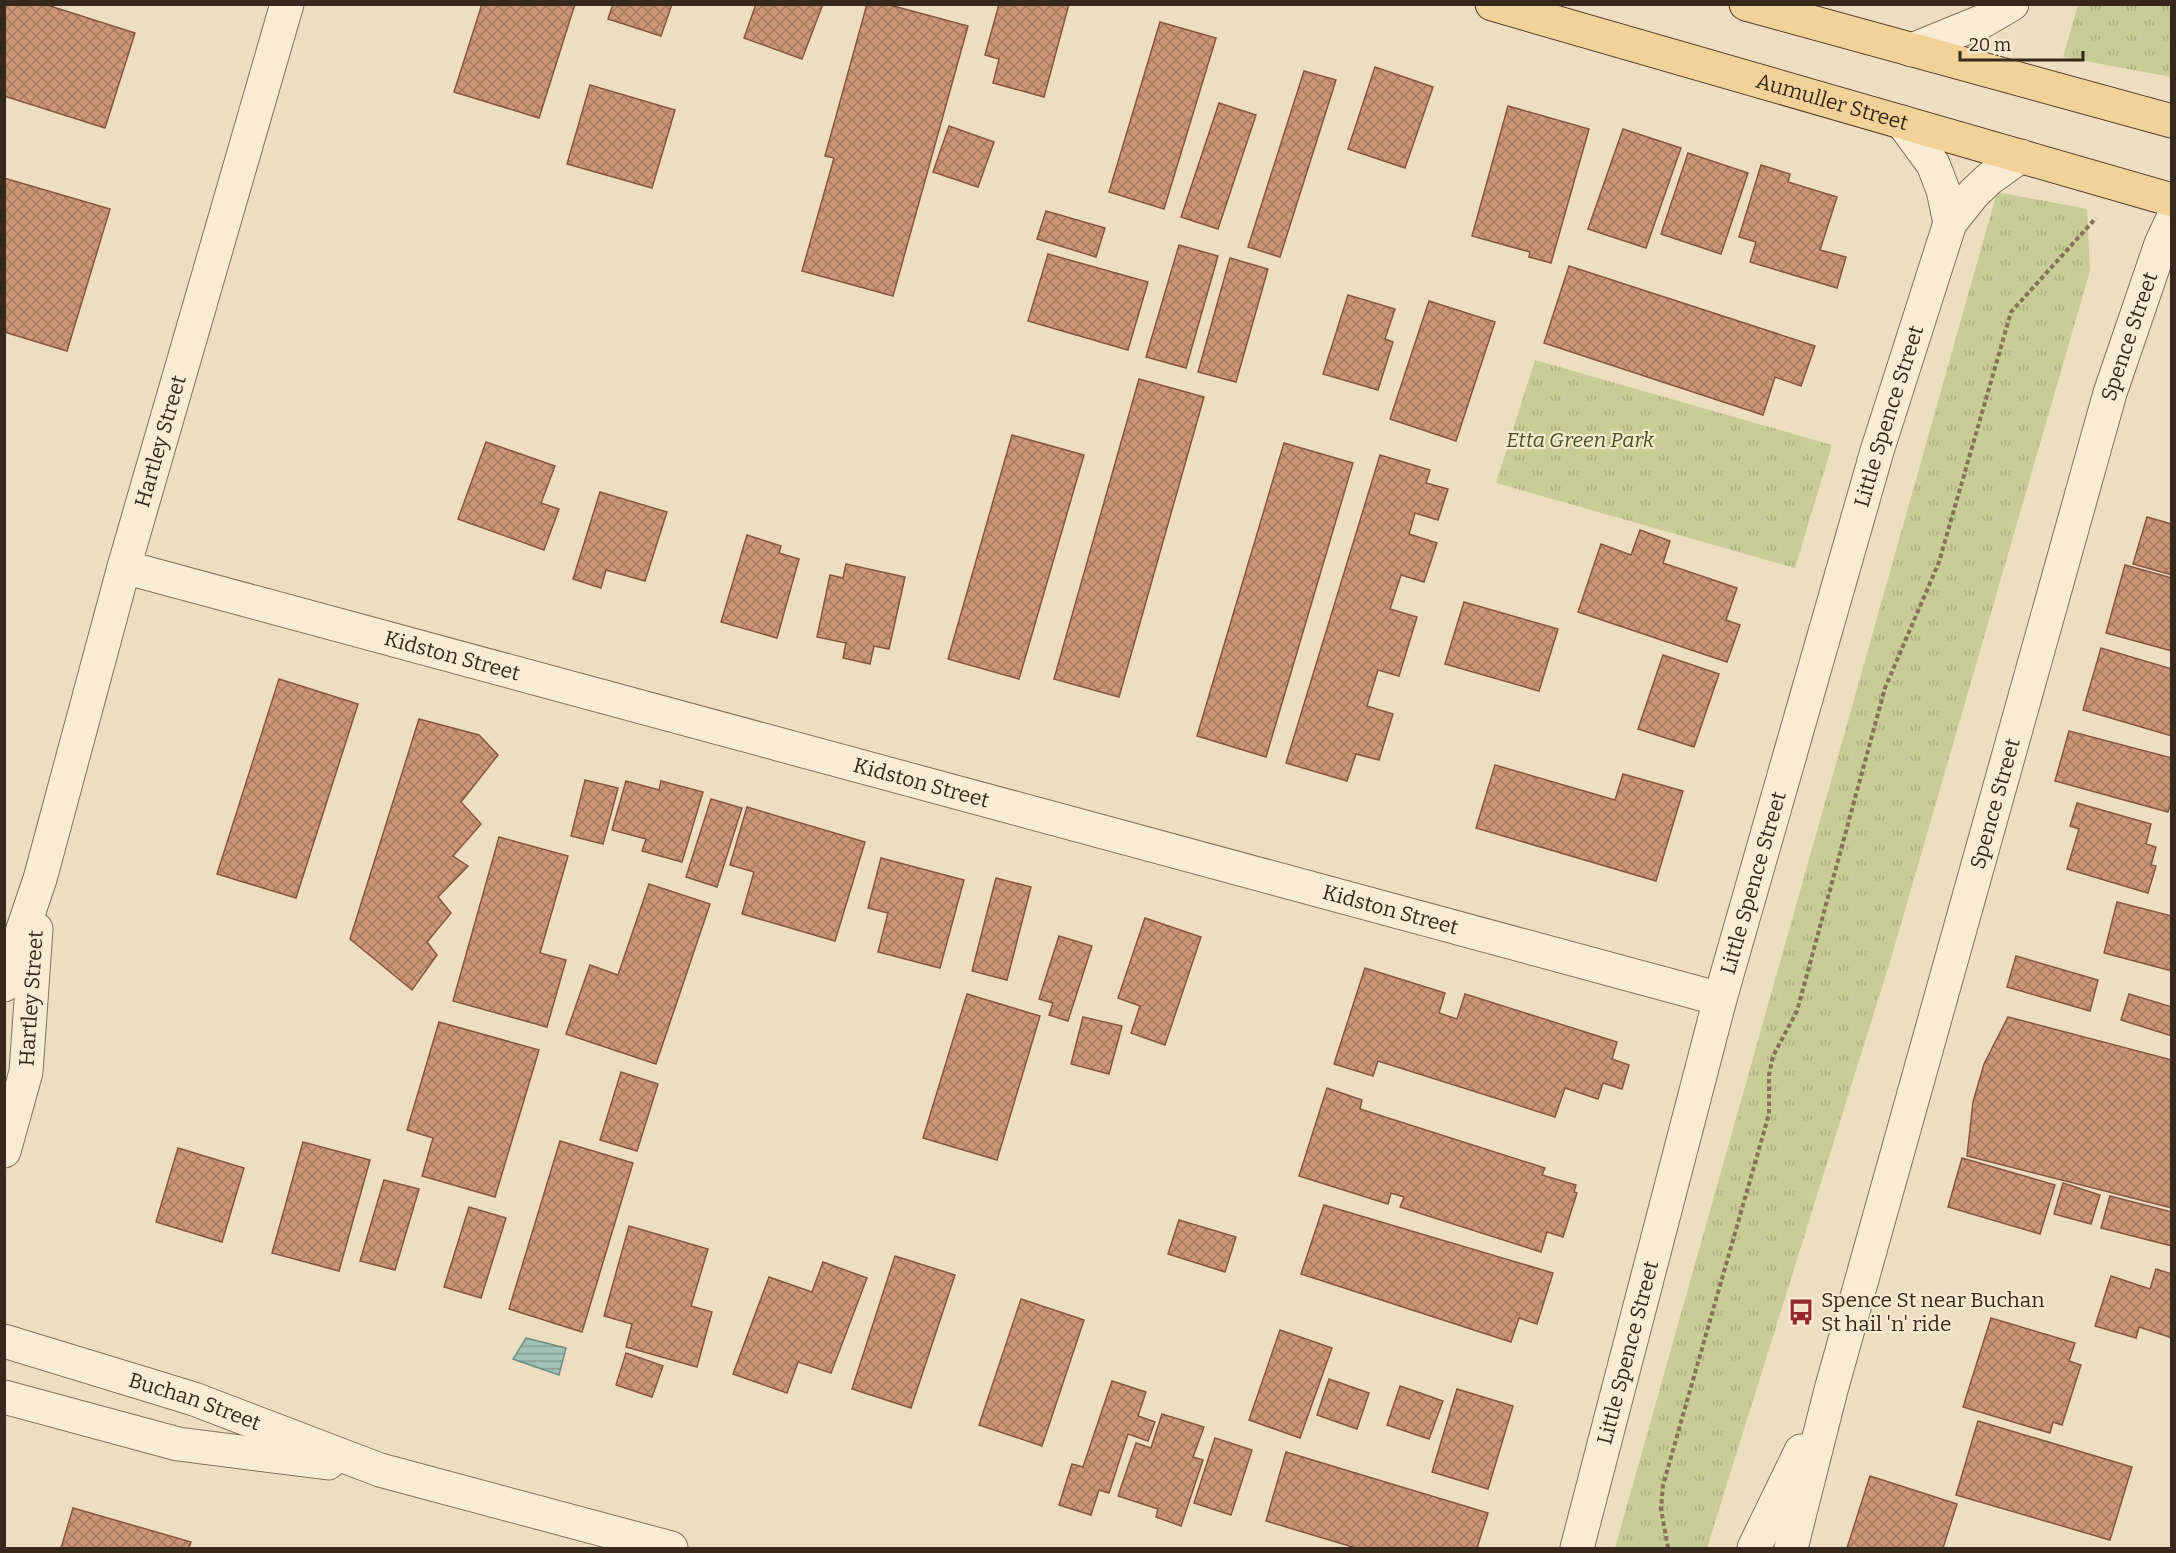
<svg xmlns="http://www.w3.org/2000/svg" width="2176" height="1553" font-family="Bitter,serif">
<defs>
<pattern id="park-tufts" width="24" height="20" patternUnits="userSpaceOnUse" patternTransform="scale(1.5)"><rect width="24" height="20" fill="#c8cc95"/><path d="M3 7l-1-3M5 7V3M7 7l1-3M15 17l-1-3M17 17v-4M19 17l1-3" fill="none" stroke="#acaf80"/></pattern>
<pattern id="water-rules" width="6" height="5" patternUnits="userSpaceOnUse" patternTransform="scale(1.5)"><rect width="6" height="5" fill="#a3c0b6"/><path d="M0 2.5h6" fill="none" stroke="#869c93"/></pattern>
<pattern id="building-cross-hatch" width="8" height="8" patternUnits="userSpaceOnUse" patternTransform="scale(1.5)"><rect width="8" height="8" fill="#cc9676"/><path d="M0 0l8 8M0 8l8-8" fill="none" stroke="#a67a60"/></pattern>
</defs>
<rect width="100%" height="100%" fill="#eedec1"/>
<g fill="url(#park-tufts)">
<path d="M2078 5H2171V77L2063 57Z"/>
<path d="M1997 192 2087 209 2090 271 1892 955 1707 1548H1615Z"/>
<path d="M1535 360 1832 445 1795 568 1496 483Z"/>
</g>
<path fill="url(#water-rules)" stroke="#6b8e84" stroke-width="1.5" d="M526 1338 566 1348 559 1375 513 1359Z"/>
<g fill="url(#building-cross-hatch)" stroke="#86573e" stroke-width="1.5">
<path d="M4 4H44L135 33 105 128 4 96Z"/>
<path d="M482 4H575L539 118 454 92Z"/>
<path d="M613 4H672L661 36 608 19Z"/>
<path d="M756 4H823L802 59 744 38Z"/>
<path d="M867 4H886L968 26 893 296 802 271 834 158 825 156Z"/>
<path d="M999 4H1069L1044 97 993 83 999 59 985 55Z"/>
<path d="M1160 22 1216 38 1164 209 1109 192Z"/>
<path d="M1375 67 1433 87 1405 168 1348 149Z"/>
<path d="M1304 71 1336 80 1280 257 1248 247Z"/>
<path d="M590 85 675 110 652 188 567 164Z"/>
<path d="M1219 103 1256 115 1218 229 1181 217Z"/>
<path d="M1508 106 1589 129 1551 263 1529 257 1530 252 1472 236Z"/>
<path d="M949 126 994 142 978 187 933 172Z"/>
<path d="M1623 129 1681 148 1646 248 1588 229Z"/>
<path d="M1688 153 1748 173 1721 254 1661 234Z"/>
<path d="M1761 165 1790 174 1788 182 1837 197 1820 250 1846 257 1837 288 1750 262 1756 242 1739 237Z"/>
<path d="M4 178 110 209 67 351 4 332Z"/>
<path d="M1046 211 1105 228 1096 257 1037 239Z"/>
<path d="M1179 245 1218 256 1186 368 1146 357Z"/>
<path d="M1048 254 1148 282 1128 350 1028 321Z"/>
<path d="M1230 258 1268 269 1236 382 1198 372Z"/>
<path d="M1569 266 1815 346 1801 386 1775 377 1763 415 1544 343Z"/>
<path d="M1348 295 1395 309 1385 339 1393 342 1378 390 1323 374Z"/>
<path d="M1429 301 1495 322 1456 441 1390 419Z"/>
<path d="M1139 379 1204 397 1119 697 1054 679Z"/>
<path d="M1012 435 1084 455 1019 679 948 659Z"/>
<path d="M486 442 555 466 541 503 559 509 544 550 458 519Z"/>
<path d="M1284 443 1353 463 1266 757 1197 736Z"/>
<path d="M1380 455 1430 470 1426 483 1448 489 1438 520 1415 513 1409 534 1437 543 1424 582 1401 575 1390 609 1417 617 1399 676 1378 670 1367 706 1393 714 1379 760 1356 754 1347 781 1286 763Z"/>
<path d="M600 492 667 512 645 581 606 570 601 588 573 579Z"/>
<path d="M2147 517 2172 524V575L2133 564Z"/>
<path d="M1640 530 1670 541 1663 563 1737 588 1726 620 1740 625 1727 662 1578 612 1601 544 1631 555Z"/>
<path d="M747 535 781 546 779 553 799 559 777 638 721 622Z"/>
<path d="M846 564 905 577 889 649 874 646 870 664 843 658 846 643 817 637 830 575 843 578Z"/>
<path d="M2125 565 2172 578V651L2106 633Z"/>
<path d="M1464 602 1558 629 1539 691 1445 664Z"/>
<path d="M2101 648 2172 669V736L2083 710Z"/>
<path d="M1663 655 1719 674 1694 747 1638 729Z"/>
<path d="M279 679 358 704 296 898 217 874Z"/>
<path d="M419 719 479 735 498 755 461 802 481 824 453 856 468 866 438 897 451 913 427 942 437 955 412 990 350 939Z"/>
<path d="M2069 731 2172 758V800L2168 812 2055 781Z"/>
<path d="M1495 765 1615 800 1623 774 1683 791 1656 881 1476 828Z"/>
<path d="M585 780 618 788 603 844 571 836Z"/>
<path d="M626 781 659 790 661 781 703 792 682 862 642 851 646 839 612 830Z"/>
<path d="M711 799 742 808 717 887 686 877Z"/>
<path d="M2077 803 2151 824 2146 844 2156 847 2151 865 2156 866 2148 893 2067 869 2079 829 2070 826Z"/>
<path d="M747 807 865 842 835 941 742 914 754 872 730 865Z"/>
<path d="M499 837 568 856 540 953 566 960 547 1027 453 1001Z"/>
<path d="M881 858 964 880 940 968 878 952 888 913 868 908Z"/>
<path d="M996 878 1031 887 1007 980 972 971Z"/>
<path d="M649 884 710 904 656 1064 566 1034 590 965 618 975Z"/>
<path d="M2117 902 2172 916V971L2104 953Z"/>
<path d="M1145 918 1201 937 1165 1045 1131 1033 1140 1006 1118 998Z"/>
<path d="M1059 936 1092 946 1068 1021 1049 1015 1053 1003 1039 999Z"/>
<path d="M2016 956 2098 980 2090 1011 2007 987Z"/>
<path d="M1365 968 1445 993 1439 1013 1457 1019 1465 994 1617 1042 1612 1059 1629 1065 1622 1089 1603 1083 1598 1099 1565 1088 1555 1117 1378 1061 1373 1076 1334 1064Z"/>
<path d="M967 994 1040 1016 997 1160 923 1138Z"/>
<path d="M2129 994 2172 1007V1036L2121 1020Z"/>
<path d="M1083 1017 1122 1026 1109 1074 1071 1064Z"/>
<path d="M2008 1017 2172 1060V1208L1967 1156 1973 1102 1984 1064Z"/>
<path d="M439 1022 539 1050 495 1197 422 1176 433 1138 407 1130Z"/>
<path d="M621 1072 658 1084 637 1151 600 1140Z"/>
<path d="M1327 1088 1362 1100 1360 1109 1545 1168 1542 1175 1576 1185 1574 1192 1577 1193 1563 1237 1547 1232 1541 1252 1400 1207 1404 1197 1391 1193 1388 1204 1299 1176Z"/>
<path d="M560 1141 633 1163 582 1332 509 1309Z"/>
<path d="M303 1142 370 1160 339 1271 272 1253Z"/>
<path d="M178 1148 244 1168 222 1242 156 1222Z"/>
<path d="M1962 1158 2055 1185 2040 1234 1948 1207Z"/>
<path d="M384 1180 419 1189 395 1270 360 1261Z"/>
<path d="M2063 1183 2100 1195 2091 1224 2054 1214Z"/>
<path d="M2110 1196 2172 1212V1246L2101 1228Z"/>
<path d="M1324 1205 1553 1273 1537 1324 1519 1318 1511 1342 1301 1274Z"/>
<path d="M469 1207 506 1218 481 1298 444 1287Z"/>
<path d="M1179 1220 1236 1237 1225 1272 1168 1254Z"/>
<path d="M629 1226 708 1249 691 1306 712 1312 697 1367 626 1347 632 1324 604 1316Z"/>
<path d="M895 1256 955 1275 911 1408 852 1389Z"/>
<path d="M823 1262 867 1278 831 1373 798 1362 787 1393 733 1374 769 1277 812 1292Z"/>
<path d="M2156 1269 2172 1274V1338L2139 1327 2136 1338 2095 1326 2111 1276 2150 1289Z"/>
<path d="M1021 1299 1084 1320 1042 1446 979 1425Z"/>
<path d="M1991 1318 2075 1343 2069 1361 2081 1365 2062 1425 2053 1422 2050 1433 1963 1407Z"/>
<path d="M1280 1330 1332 1348 1300 1438 1249 1420Z"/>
<path d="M626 1353 663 1366 652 1397 616 1385Z"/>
<path d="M1329 1379 1369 1393 1357 1429 1317 1415Z"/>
<path d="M1112 1381 1146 1392 1138 1416 1155 1422 1148 1441 1128 1434 1109 1493 1099 1490 1091 1515 1059 1505 1072 1464 1083 1467Z"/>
<path d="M1400 1386 1443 1401 1429 1439 1387 1425Z"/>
<path d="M1457 1389 1513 1406 1488 1489 1432 1472Z"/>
<path d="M1162 1414 1204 1427 1193 1457 1203 1460 1181 1526 1156 1517 1158 1509 1118 1496 1136 1443 1151 1448Z"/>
<path d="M1978 1421 2132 1467 2110 1540 1956 1495Z"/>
<path d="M1215 1438 1252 1450 1231 1515 1194 1503Z"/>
<path d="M1286 1452 1488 1513 1477 1548H1356L1266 1521Z"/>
<path d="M1870 1476 1957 1504 1943 1548H1847Z"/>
<path d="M73 1508 191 1542 189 1548H61Z"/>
</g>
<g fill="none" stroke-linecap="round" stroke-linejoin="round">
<g stroke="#876f58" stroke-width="35">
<g id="minor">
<path d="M1912 50 1983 21 2012 4"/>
<path d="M1902 122 1933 164 1943 190 1950 223"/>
<path id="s1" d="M124 567 1720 999"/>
<path id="s2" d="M4 985 40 879 124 567 287 4"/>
<path id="s3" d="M4 1151 26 1072 36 929"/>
<path id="s4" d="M4 1341 194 1399 380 1470 671 1548"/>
<path d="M4 1397 178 1444 328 1463"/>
<path id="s5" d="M1577 1548 1720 999 1877 451 1950 223 1974 193 1990 178 2021 156"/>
<path d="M1754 1548 1801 1451"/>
<path id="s6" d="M1791 1548 1831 1390 2110 393 2161 244 2172 220"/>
</g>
</g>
<g stroke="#553e2d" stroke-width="35">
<g id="major">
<path id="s7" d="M1492 4 2172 200"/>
<path d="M1746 4 2172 121"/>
</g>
</g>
<path stroke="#876f58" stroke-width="4" stroke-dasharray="4.5 3" stroke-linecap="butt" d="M1668 1548 1661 1509 1663 1485 1769 1114V1075L1773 1056 1797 1011 1885 688 1939 562 2011 312 2096 218"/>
<use href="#minor" stroke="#f9ecd4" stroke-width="33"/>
<use href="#major" stroke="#f2d298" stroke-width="33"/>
</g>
<defs>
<g id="bus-bare" transform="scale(2.07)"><path d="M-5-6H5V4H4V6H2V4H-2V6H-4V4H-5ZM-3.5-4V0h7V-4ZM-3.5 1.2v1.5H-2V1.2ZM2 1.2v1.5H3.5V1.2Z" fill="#96282e" stroke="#f5e9d0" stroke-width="2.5" paint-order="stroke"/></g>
</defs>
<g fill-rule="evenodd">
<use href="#bus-bare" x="1801" y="1312"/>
</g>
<g text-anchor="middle" stroke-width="4.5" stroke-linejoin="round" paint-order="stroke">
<g font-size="21" fill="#37281d" stroke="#f5e9d0">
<text dy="7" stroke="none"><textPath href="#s7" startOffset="354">Aumuller Street</textPath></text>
<text dy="7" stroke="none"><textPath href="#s6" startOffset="1258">Spence Street</textPath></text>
<text dy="7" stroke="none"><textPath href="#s5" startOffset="1174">Little Spence Street</textPath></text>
<text dy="7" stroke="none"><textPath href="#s2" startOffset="566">Hartley Street</textPath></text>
<text dy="7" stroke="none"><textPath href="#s1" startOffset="340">Kidston Street</textPath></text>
<text dy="7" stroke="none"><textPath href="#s1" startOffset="826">Kidston Street</textPath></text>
<text dy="7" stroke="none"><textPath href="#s6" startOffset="772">Spence Street</textPath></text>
<text dy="7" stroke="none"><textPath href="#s5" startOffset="688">Little Spence Street</textPath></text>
<text dy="7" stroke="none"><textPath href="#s1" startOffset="1312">Kidston Street</textPath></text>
<text dy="7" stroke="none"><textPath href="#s3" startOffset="156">Hartley Street</textPath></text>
<text dy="7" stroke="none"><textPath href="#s5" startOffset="202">Little Spence Street</textPath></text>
<text dy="7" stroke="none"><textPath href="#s4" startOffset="200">Buchan Street</textPath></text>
</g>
<g font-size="21" font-style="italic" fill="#4a5323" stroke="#f5e9d0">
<text x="1580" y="447">Etta Green Park</text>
</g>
<g font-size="21" fill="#37281d" stroke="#f5e9d0" text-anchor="start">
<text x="1821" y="1307">Spence St near Buchan<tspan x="1821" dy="24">St hail 'n' ride</tspan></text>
</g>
</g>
<rect width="2176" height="1553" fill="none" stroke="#37281d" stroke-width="12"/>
<path d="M1960 51v9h123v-9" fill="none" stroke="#37281d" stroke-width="3"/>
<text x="1969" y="51" font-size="18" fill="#37281d" stroke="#f5e9d0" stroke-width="4.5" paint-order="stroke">20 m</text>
</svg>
